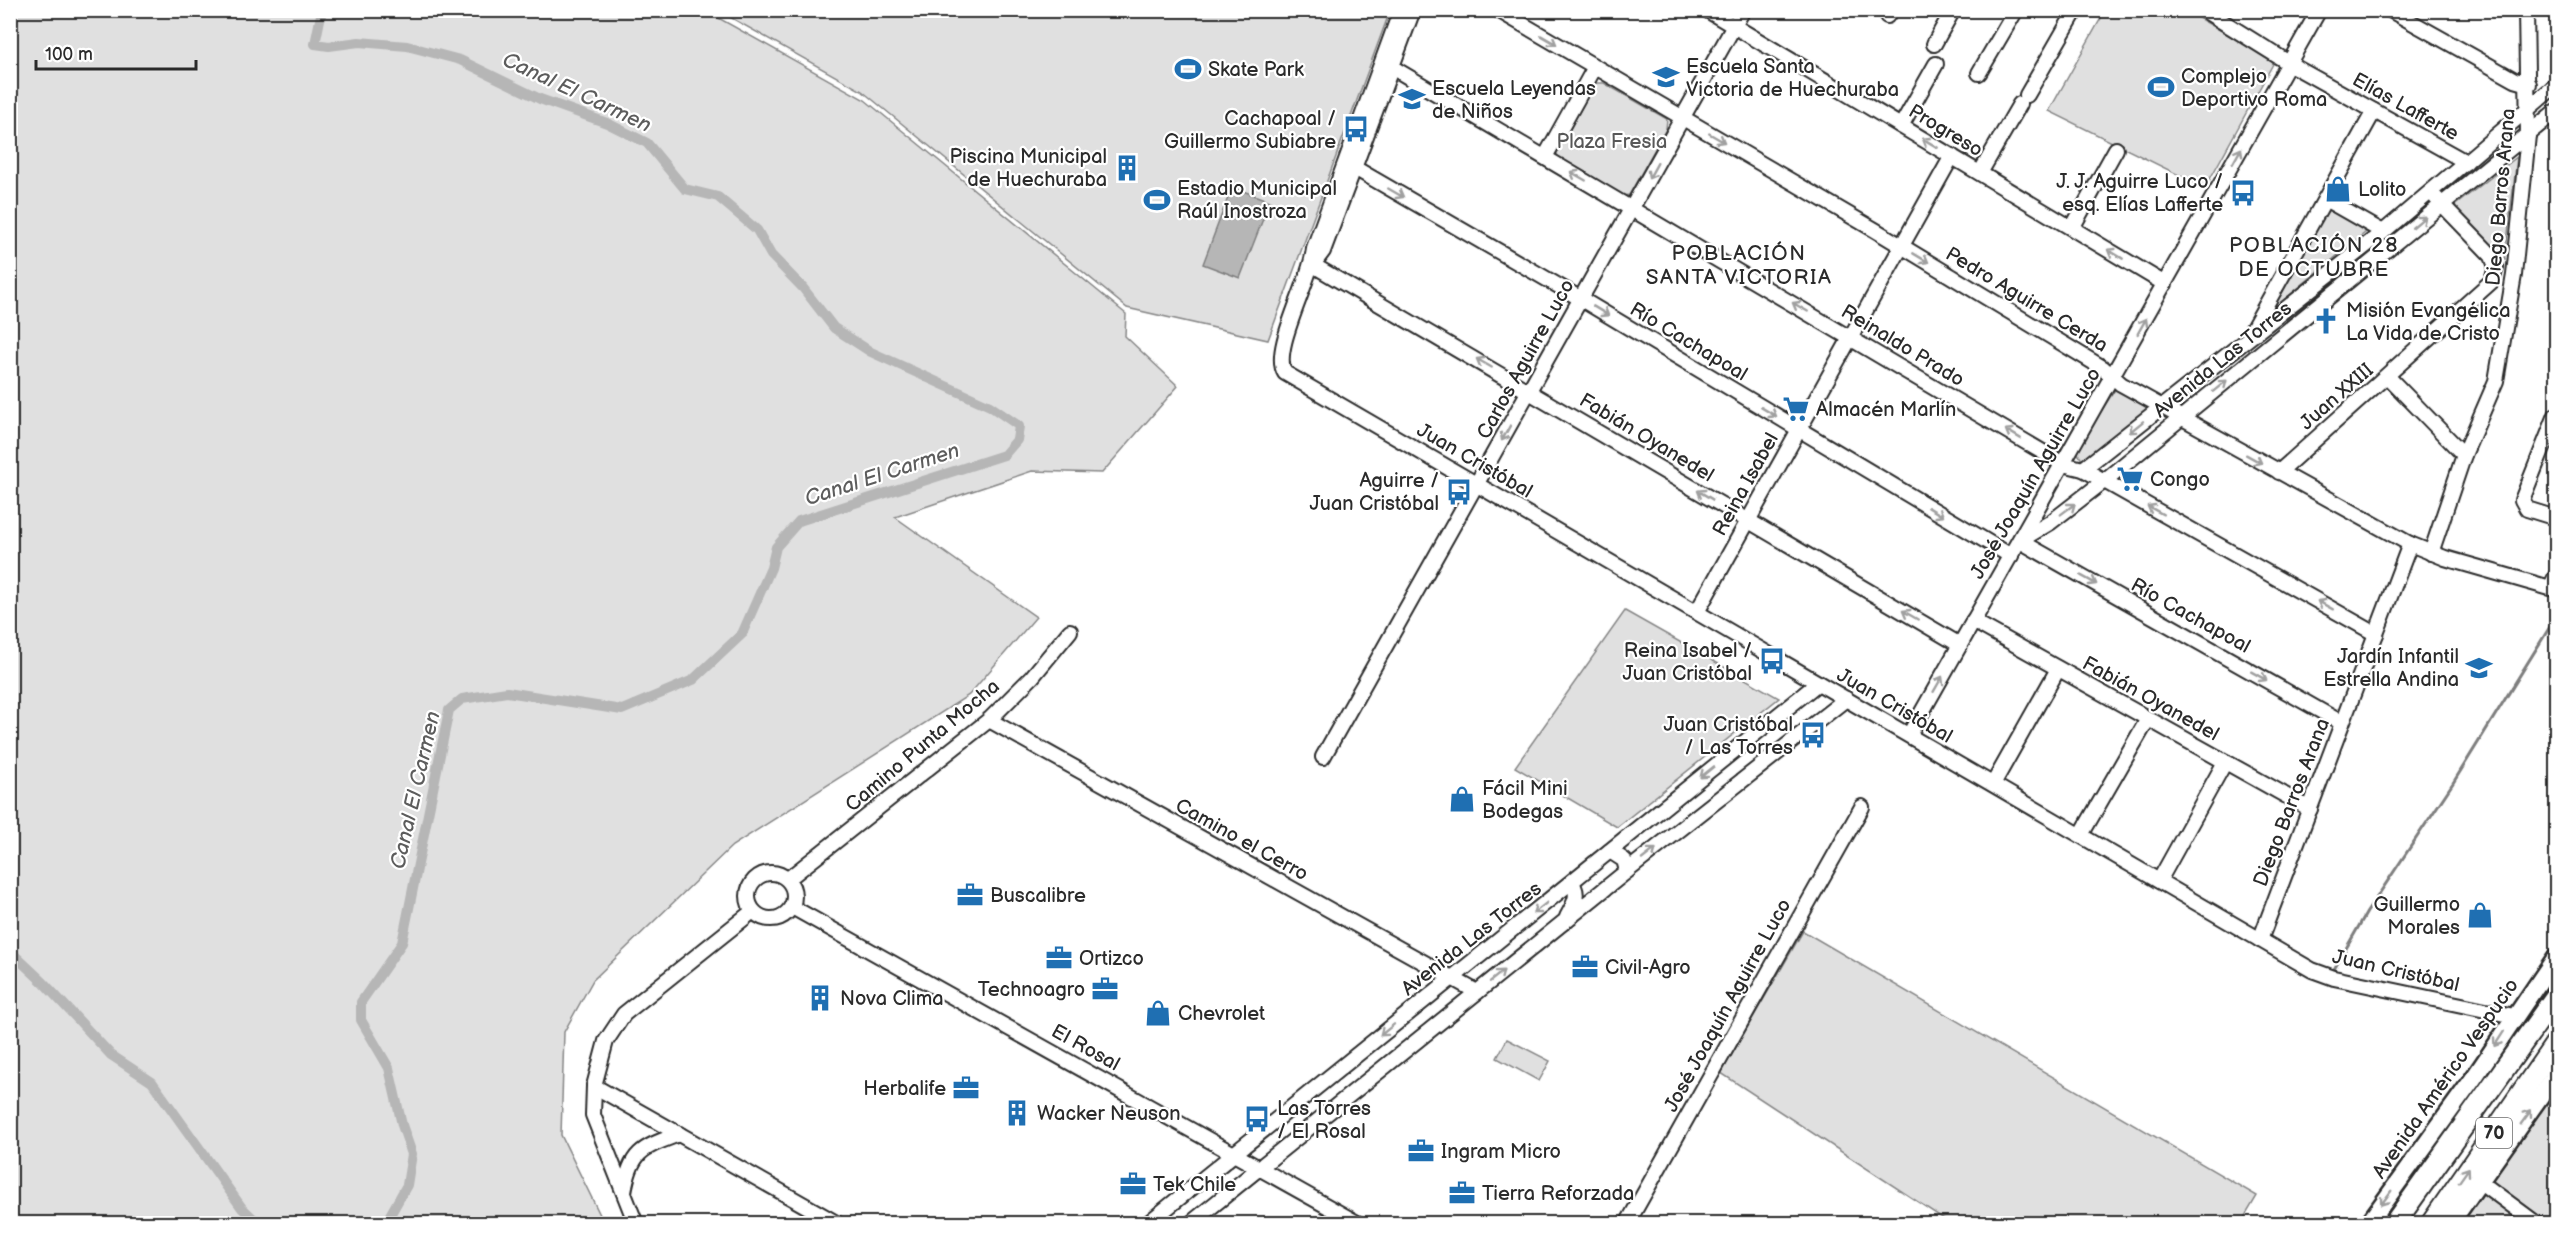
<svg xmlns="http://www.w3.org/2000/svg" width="2567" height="1234" font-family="'Balsamiq Sans',sans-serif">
<rect width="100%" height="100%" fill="#fff"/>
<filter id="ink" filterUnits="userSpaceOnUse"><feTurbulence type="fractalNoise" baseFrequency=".0167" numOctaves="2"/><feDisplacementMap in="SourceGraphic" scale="12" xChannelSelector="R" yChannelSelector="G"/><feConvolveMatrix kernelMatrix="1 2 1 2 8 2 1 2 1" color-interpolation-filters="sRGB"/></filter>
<g filter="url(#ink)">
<g fill="#e0e0e0" stroke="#868686" stroke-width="1.5">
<path d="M10 11H706L865 100 1126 314 1125 336 1178 386 1102 473 1032 471 895 517 1036 617 969 695 732 846 593 980 564 1032 561 1135 604 1223H11Z"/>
<path d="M719 11H1390L1268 340 1127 308 862 91Z"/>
<path d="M2105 11H2186L2272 59 2273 64 2205 188 2049 111Z"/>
<path d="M1595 83H1604L1667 119 1666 129 1629 195 1622 196 1558 160 1557 153Z"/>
<path d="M2517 157 2505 259 2453 207Z"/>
<path d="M2325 207 2371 228 2264 316Z"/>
<path d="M2116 388 2150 409 2083 462 2076 450Z"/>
<path d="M1625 611 1779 698 1617 827 1515 767Z"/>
<path d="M1803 931 2257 1196 2241 1223H1950L1721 1073Z"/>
<path d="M1507 1039 1550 1061 1539 1081 1497 1058Z"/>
<path d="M2556 1086V1218L2553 1223 2460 1224Z"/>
</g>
<path fill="#b6b6b6" stroke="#7e7e7e" stroke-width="1.5" d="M1232 187 1270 201 1240 278 1203 264Z"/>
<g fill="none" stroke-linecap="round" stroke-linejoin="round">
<path stroke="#7e7e7e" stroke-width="3" d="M2333 971 2367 912 2453 783 2556 617"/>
<g stroke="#b6b6b6" stroke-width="10">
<path d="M322 10 315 44 329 46 359 42 407 46 460 60 540 99 607 123 647 143 685 189 718 197 757 230 771 255 803 288 834 328 871 352 990 406 1019 426 1017 440 1004 455 799 521 776 547 771 568 742 634 693 680 622 710 507 692 462 699 449 710 402 943 361 1002V1020L389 1068 402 1125 412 1154 407 1185 385 1224"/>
<path d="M10 951 43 982 111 1055 152 1082 242 1208 259 1224"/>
</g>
<g stroke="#2b2b2b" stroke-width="18">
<g id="minor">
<path d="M1401 10 1314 248C1312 280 1270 350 1285 373L2312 970 2334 978 2514 1016"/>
<path d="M1498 10 1875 230 2103 368 2121 384 2410 544 2445 558 2550 588 2556 576"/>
<path d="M1707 10 2165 284"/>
<path d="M2204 10 2297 68 2466 162"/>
<path d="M2390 10 2515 80 2529 84"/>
<path d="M1887 16 1890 10"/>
<path d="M1934 44 1953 10"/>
<path d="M1383 62 2063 464 2083 469 2376 634"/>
<path d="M1979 73 2016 10"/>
<path d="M2027 95 2076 10"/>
<path d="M1901 126 1936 64"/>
<path d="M1545 157 1595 67"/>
<path d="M1346 163 1581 299 2011 556"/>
<path d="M1980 173 2020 104"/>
<path d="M2325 199 2383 232"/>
<path d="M2072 228 2116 149"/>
<path d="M1314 263 1323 251 1413 10"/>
<path d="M1313 265 1960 645"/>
<path d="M2251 332 2374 111"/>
<path d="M2388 377 2464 455"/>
<path d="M2556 415 2522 500 2527 509 2556 518"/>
<path d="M2083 469 2383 232 2556 85"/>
<path d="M2279 472 2492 281 2496 267 2492 256 2436 198"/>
<path d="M2021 540 2051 522 2104 481 2556 111"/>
<path d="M2020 541 2342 723"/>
<path d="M2431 553 2464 455 2496 381 2514 275 2528 135 2526 10"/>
<path d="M1697 612 1952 156"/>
<path d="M1973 621 2310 809"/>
<path d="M989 720 1477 992"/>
<path d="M1909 735 2319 10"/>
<path d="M1323 757 1743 10"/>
<path d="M1993 784 2058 669"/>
<path d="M2081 835 2148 719"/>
<path d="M1610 851 1624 860 1627 871"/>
<circle cx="771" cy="896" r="23"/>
<path d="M788 879 989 720 1032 677 1070 631"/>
<path d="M2159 881 2225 762"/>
<path d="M792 907 1359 1224"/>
<path d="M1567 917C1574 904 1580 895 1572 883"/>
<path d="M2260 940 2410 544"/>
<path d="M594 1086 838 1224"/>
<path d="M2479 1181 2537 1224"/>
<path d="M624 1192C631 1151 642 1148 679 1134"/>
<path d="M636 1224 593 1115 594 1086 606 1041 624 1014 753 911"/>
<path d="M1147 1224 1818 683"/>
<path d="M1190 1224 1627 871 1846 699"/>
<path d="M1627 1224 1862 807"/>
</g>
</g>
<g stroke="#2b2b2b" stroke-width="21">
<g id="major">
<path d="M2368 1224 2473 1079 2556 957"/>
<path d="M2450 1224 2556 1074"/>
</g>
</g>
<g stroke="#2b2b2b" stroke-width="24">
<g id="highway">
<path d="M2394 1224 2556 996"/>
<path d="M2431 1224 2556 1043"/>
</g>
</g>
<use href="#minor" stroke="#fff" stroke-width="14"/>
<use href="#major" stroke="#fff" stroke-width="16"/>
<use href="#highway" stroke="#fff" stroke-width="20"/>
</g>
<defs><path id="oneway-shaft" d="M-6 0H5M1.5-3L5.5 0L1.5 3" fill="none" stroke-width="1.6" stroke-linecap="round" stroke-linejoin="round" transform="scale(1.5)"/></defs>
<g stroke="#a0a0a0">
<use href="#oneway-shaft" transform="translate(1549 40) rotate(30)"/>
<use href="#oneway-shaft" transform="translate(1717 138) rotate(30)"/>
<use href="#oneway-shaft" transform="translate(1930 143) rotate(-149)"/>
<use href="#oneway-shaft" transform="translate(2237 156) rotate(-61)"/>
<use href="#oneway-shaft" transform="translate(1653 171) rotate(119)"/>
<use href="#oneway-shaft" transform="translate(1578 176) rotate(-150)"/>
<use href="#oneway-shaft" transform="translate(1396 193) rotate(30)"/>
<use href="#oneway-shaft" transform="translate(2419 222) rotate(-40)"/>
<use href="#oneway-shaft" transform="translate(2115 254) rotate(-149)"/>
<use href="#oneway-shaft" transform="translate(1921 258) rotate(31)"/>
<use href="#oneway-shaft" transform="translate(1800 307) rotate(-150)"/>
<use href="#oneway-shaft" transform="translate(1601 311) rotate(31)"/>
<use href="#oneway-shaft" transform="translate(2142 326) rotate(-61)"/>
<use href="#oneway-shaft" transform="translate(1484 363) rotate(-150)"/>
<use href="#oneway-shaft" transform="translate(2220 386) rotate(-39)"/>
<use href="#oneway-shaft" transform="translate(1769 412) rotate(31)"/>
<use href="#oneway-shaft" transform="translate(2136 427) rotate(141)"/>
<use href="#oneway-shaft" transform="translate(1506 433) rotate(119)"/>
<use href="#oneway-shaft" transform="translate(2013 434) rotate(-149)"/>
<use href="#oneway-shaft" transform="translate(2254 459) rotate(29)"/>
<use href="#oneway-shaft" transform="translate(1705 495) rotate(-149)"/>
<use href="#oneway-shaft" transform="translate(2068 509) rotate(-37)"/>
<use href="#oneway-shaft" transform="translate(2155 510) rotate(-151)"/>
<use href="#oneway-shaft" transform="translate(1936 512) rotate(31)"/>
<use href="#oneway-shaft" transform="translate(2089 580) rotate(29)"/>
<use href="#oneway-shaft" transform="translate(2325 605) rotate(-151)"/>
<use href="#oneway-shaft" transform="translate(1910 615) rotate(-150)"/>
<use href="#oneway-shaft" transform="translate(2259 676) rotate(29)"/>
<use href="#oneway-shaft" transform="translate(1938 684) rotate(-60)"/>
<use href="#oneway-shaft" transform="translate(1707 772) rotate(141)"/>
<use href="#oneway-shaft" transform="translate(1649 854) rotate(-38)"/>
<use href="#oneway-shaft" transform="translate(1540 908) rotate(142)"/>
<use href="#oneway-shaft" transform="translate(1497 976) rotate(-39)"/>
<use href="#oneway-shaft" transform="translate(1387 1030) rotate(141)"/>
<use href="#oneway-shaft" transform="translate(2499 1039) rotate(123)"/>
<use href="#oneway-shaft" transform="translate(2526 1117) rotate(-54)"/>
<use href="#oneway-shaft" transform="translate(2464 1175) rotate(-55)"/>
<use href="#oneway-shaft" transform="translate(2386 1198) rotate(126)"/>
</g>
</g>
<defs>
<g id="stadium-bare" transform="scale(2.07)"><path d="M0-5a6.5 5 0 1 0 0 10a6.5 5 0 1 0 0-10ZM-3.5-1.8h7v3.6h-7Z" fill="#1f6fb2" stroke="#fff" stroke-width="2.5" paint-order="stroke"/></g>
<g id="school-bare" transform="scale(2.07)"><path d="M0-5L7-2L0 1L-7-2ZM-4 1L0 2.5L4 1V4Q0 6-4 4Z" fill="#1f6fb2" stroke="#fff" stroke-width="2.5" paint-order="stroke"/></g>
<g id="bus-bare" transform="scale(2.07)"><path d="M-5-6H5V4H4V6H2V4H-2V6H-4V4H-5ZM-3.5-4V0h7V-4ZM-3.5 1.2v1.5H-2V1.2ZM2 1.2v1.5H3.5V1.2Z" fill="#1f6fb2" stroke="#fff" stroke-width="2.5" paint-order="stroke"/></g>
<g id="building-bare" transform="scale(2.07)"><path d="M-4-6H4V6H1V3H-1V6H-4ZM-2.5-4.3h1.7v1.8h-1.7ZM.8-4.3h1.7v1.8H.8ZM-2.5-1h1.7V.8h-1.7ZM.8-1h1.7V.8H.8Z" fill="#1f6fb2" stroke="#fff" stroke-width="2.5" paint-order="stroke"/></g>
<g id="shop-bare" transform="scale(2.07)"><path d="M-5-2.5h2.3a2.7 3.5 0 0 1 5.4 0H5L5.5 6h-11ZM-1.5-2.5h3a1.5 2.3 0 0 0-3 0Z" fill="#1f6fb2" stroke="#fff" stroke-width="2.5" paint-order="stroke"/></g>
<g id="church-bare" transform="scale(2.07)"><path d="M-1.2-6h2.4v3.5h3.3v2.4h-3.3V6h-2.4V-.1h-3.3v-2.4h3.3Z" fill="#1f6fb2" stroke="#fff" stroke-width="2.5" paint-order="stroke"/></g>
<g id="supermarket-bare" transform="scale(2.07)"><path d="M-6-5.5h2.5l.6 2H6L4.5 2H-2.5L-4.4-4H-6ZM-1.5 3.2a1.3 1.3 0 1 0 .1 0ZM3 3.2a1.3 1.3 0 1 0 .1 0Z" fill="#1f6fb2" stroke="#fff" stroke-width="2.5" paint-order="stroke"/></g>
<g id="office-bare" transform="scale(2.07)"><path d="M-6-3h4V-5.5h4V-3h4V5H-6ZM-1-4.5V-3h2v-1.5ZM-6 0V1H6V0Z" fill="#1f6fb2" stroke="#fff" stroke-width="2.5" paint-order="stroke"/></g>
</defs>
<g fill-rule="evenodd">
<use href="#stadium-bare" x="1188" y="69"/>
<use href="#school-bare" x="1666" y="77"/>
<use href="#stadium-bare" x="2161" y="87"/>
<use href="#school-bare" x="1412" y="99"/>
<use href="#bus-bare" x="1356" y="129"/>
<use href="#building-bare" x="1127" y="168"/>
<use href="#shop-bare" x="2338" y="189"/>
<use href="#bus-bare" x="2243" y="193"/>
<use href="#stadium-bare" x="1157" y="200"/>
<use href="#church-bare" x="2326" y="321"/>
<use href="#supermarket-bare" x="1796" y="409"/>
<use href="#supermarket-bare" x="2130" y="479"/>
<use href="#bus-bare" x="1459" y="492"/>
<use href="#bus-bare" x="1772" y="661"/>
<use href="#school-bare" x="2479" y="668"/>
<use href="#bus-bare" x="1813" y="735"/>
<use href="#shop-bare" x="1462" y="799"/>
<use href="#office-bare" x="970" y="895"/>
<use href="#shop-bare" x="2480" y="915"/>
<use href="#office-bare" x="1059" y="958"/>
<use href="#office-bare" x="1585" y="967"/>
<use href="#office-bare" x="1105" y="989"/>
<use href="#building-bare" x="820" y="998"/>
<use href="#shop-bare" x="1158" y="1013"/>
<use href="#office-bare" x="966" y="1088"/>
<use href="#building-bare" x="1017" y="1113"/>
<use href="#bus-bare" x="1257" y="1119"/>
<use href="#office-bare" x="1421" y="1151"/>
<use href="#office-bare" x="1133" y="1184"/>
<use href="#office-bare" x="1462" y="1193"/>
</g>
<g text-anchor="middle" stroke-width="4.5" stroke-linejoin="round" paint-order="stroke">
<rect fill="#fff" stroke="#6b6b6b" stroke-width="1.5" x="2476" y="1118" width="36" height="30" rx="4.5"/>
<g font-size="18" font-weight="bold" fill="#2b2b2b">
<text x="2494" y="1139">70</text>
</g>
<g font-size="20" fill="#2b2b2b" stroke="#fff" text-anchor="start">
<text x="1686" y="73">Escuela Santa<tspan x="1686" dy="23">Victoria de Huechuraba</tspan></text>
<text x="1208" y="76">Skate Park</text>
<text x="2181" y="83">Complejo<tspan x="2181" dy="23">Deportivo Roma</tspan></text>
<text x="1432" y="95">Escuela Leyendas<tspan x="1432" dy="23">de Niños</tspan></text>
<text x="1336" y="125" text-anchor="end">Cachapoal /<tspan x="1336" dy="23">Guillermo Subiabre</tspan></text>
<text x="1107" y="163" text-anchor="end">Piscina Municipal<tspan x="1107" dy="23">de Huechuraba</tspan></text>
<text x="2223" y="188" text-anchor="end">J. J. Aguirre Luco /<tspan x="2223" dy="23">esq. Elías Lafferte</tspan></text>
<text x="1177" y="195">Estadio Municipal<tspan x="1177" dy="23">Raúl Inostroza</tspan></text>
<text x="2358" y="196">Lolito</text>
<text x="2346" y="317">Misión Evangélica<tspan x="2346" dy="23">La Vida de Cristo</tspan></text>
<text x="1816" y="416">Almacén Marlín</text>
<text x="2150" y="486">Congo</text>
<text x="1439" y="487" text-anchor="end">Aguirre /<tspan x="1439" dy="23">Juan Cristóbal</tspan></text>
<text x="1752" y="657" text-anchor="end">Reina Isabel /<tspan x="1752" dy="23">Juan Cristóbal</tspan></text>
<text x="2459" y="663" text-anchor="end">Jardín Infantil<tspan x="2459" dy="23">Estrella Andina</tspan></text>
<text x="1793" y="731" text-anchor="end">Juan Cristóbal<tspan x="1793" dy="23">/ Las Torres</tspan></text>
<text x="1482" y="795">Fácil Mini<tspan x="1482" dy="23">Bodegas</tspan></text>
<text x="990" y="902">Buscalibre</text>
<text x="2460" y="911" text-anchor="end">Guillermo<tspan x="2460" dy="23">Morales</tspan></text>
<text x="1079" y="965">Ortizco</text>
<text x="1605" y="974">Civil-Agro</text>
<text x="1085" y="996" text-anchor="end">Technoagro</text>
<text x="840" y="1005">Nova Clima</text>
<text x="1178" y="1020">Chevrolet</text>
<text x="946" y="1095" text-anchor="end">Herbalife</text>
<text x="1277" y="1115">Las Torres<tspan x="1277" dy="23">/ El Rosal</tspan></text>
<text x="1037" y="1120">Wacker Neuson</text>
<text x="1441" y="1158">Ingram Micro</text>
<text x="1153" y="1191">Tek Chile</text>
<text x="1482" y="1200">Tierra Reforzada</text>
</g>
<g font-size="20" fill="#2b2b2b" stroke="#fff">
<text transform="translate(2406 106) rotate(29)" y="7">Elías Lafferte</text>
<text transform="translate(1946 130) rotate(31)" y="7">Progreso</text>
<text transform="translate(2500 197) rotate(-85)" y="7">Diego Barros Arana</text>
<text transform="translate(2027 299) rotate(31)" y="7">Pedro Aguirre Cerda</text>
<text transform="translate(1689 341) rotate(31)" y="7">Río Cachapoal</text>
<text transform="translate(1903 345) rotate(31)" y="7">Reinaldo Prado</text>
<text transform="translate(1525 359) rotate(-61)" y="7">Carlos Aguirre Luco</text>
<text transform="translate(2222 359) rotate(-39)" y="7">Avenida Las Torres</text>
<text transform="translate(2336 396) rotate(-41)" y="7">Juan XXIII</text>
<text transform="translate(1647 437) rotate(31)" y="7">Fabián Oyanedel</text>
<text transform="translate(1475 460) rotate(30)" y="7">Juan Cristóbal</text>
<text transform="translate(2035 473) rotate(-60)" y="7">José Joaquín Aguirre Luco</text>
<text transform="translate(1745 484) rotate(-61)" y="7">Reina Isabel</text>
<text transform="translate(2191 615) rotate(29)" y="7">Río Cachapoal</text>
<text transform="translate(2151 698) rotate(29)" y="7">Fabián Oyanedel</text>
<text transform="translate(1895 705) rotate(30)" y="7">Juan Cristóbal</text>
<text transform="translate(922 745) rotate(-40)" y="7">Camino Punta Mocha</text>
<text transform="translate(2291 802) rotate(-69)" y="7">Diego Barros Arana</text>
<text transform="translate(1242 839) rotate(29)" y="7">Camino el Cerro</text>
<text transform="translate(1471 938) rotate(-38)" y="7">Avenida Las Torres</text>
<text transform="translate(2396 970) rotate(13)" y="7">Juan Cristóbal</text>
<text transform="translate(1727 1005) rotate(-61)" y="7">José Joaquín Aguirre Luco</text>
<text transform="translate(1086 1047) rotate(29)" y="7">El Rosal</text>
<text transform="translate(2445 1078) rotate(-55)" y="7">Avenida Américo Vespucio</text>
</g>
<g font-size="20" fill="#585858" stroke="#fff">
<text x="1612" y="148">Plaza Fresia</text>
</g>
<g font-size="21" font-style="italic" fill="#5c5c5c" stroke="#fff">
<text transform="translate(577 92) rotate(25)" y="7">Canal El Carmen</text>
<text transform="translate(882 474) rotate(-18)" y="7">Canal El Carmen</text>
<text transform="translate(415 790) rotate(-77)" y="7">Canal El Carmen</text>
</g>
<g font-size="21" letter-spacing="1.5" fill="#2b2b2b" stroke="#fff">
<text x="2314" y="252">POBLACIÓN 28<tspan x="2314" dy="24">DE OCTUBRE</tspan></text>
<text x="1739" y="260">POBLACIÓN<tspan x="1739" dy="24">SANTA VICTORIA</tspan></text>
</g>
</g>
<rect width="2567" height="1234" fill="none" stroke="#fff" stroke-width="36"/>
<rect x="18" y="18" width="2531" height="1198" fill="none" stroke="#2b2b2b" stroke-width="2" filter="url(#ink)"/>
<path d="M36 60v9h160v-9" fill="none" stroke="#2b2b2b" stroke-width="3"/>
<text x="45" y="60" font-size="18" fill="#2b2b2b" stroke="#ffffff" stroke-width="4.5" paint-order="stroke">100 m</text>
</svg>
